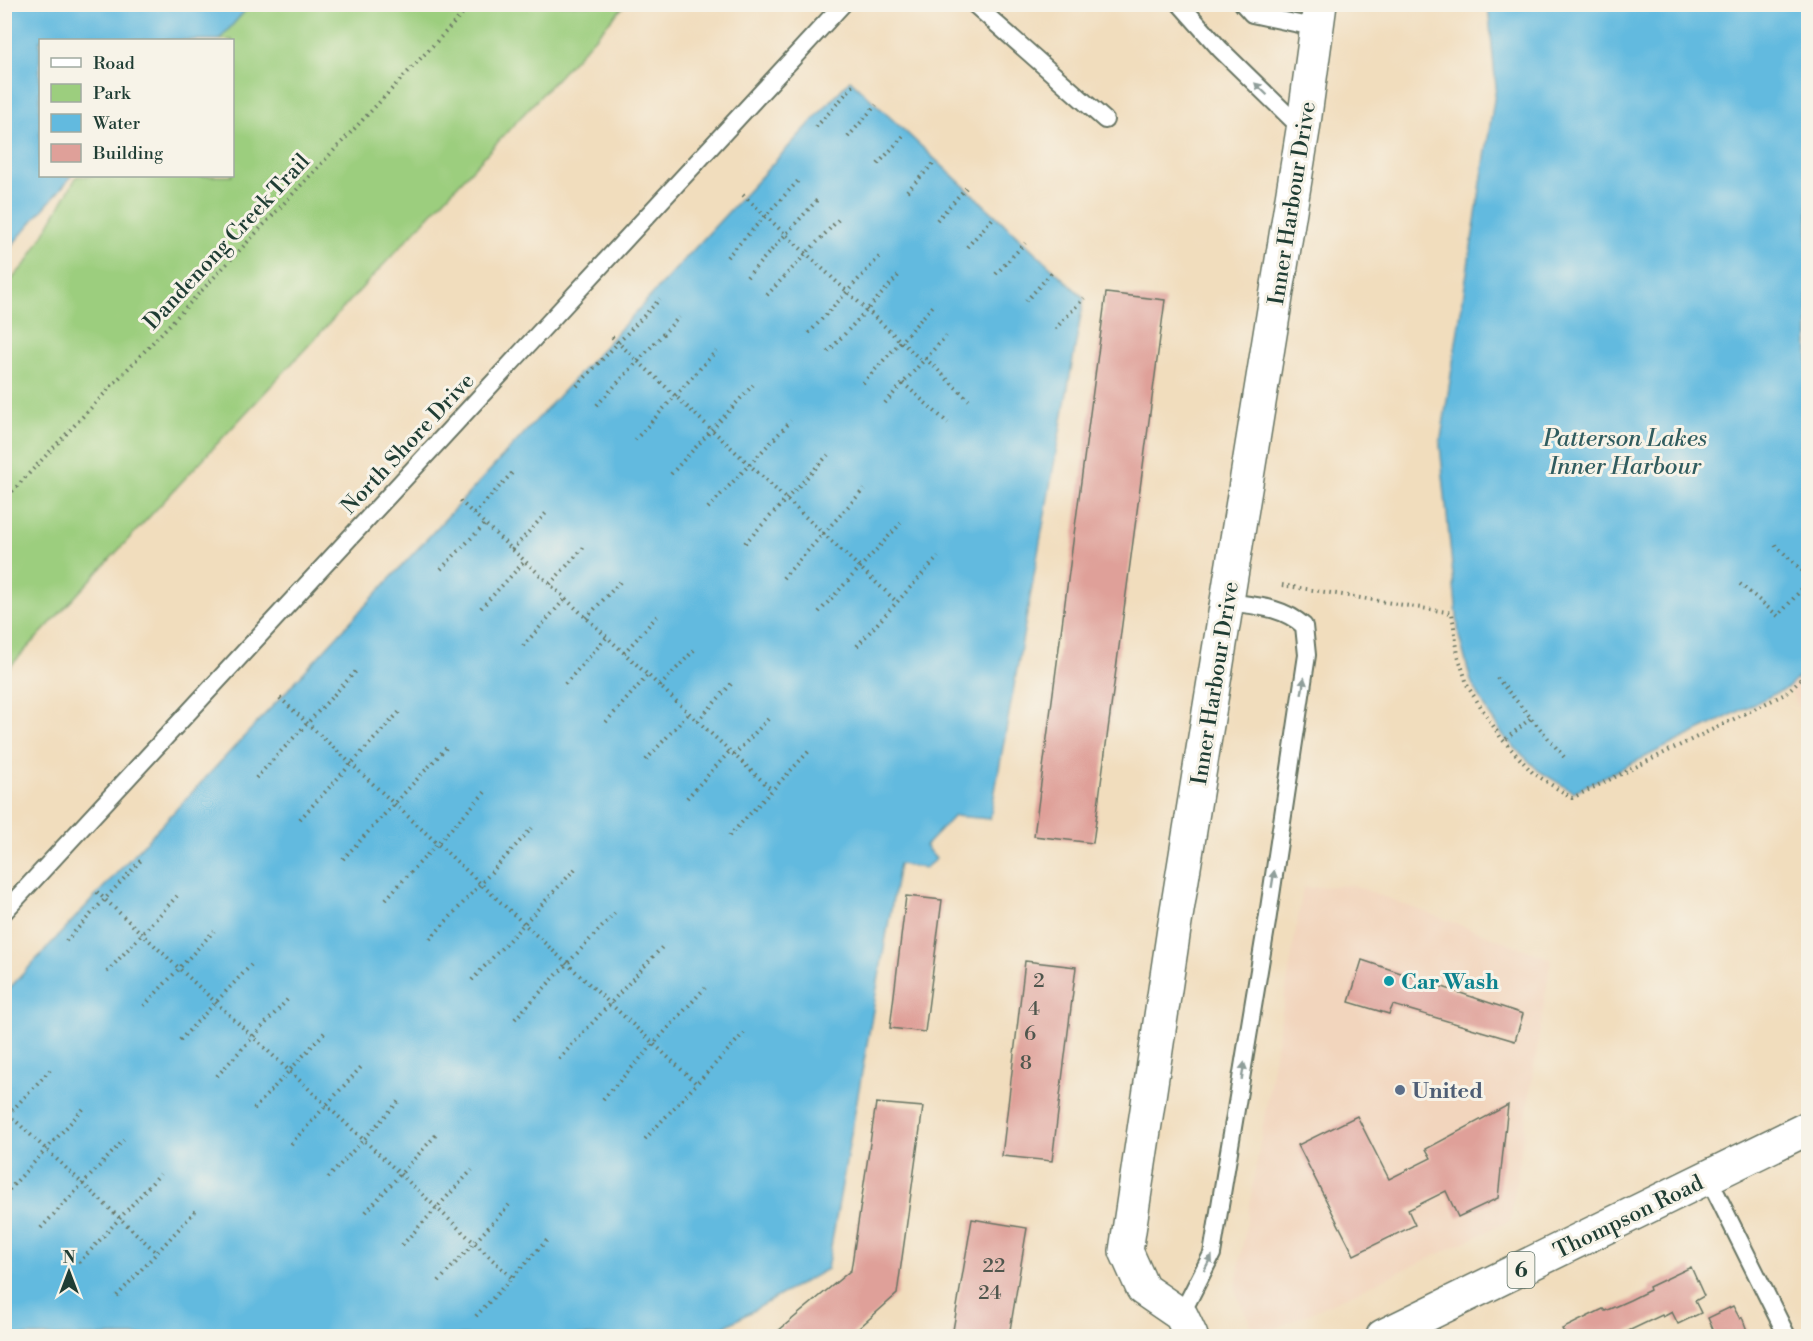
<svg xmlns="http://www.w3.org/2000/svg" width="1813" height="1341" font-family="'Libre Bodoni',serif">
<rect width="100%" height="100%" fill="#f7f3e8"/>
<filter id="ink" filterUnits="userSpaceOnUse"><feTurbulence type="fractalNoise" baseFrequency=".0167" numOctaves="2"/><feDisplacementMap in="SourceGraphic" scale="12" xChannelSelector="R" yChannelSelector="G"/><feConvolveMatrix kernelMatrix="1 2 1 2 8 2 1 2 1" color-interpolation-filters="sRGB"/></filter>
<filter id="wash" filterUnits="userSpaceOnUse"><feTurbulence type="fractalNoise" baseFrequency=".008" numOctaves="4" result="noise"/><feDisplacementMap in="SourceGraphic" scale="24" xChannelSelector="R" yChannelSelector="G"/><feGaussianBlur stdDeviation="1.35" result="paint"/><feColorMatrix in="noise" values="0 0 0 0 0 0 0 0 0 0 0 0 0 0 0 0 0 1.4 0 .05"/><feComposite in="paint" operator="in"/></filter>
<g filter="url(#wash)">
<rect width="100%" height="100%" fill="#f1ddbd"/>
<g fill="#f2d5bd">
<path d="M1808 668V728L1789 687Z"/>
<path d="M1352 885 1551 959 1510 1221 1260 1336H1256L1235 1291 1303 888Z"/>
</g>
<path fill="#9cce7e" stroke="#5e8659" stroke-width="1.5" d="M250 5H625L5 672V287L28 261 77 176H232V40H219Z"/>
<g fill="#62badf" stroke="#407c8a" stroke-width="1.5">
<path d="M5 4 250 5 219 40H40V176H72L5 253Z"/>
<path d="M1488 5H1808V668L1789 687 1573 792 1539 771 1506 739 1490 716 1471 681 1459 636 1440 445 1496 87Z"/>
<path d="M850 80 1084 298 990 819 954 816 925 846 936 859 925 868 899 864 827 1269 708 1336H5V993L280 698Z"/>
</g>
<g id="blocks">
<g fill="#dfa099">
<path d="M1106 293 1165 300 1093 843 1034 836Z"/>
<path d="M906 896 942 900 925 1032 890 1028Z"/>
<path d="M1362 960 1523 1014 1515 1041 1393 1005 1389 1014 1349 1002Z"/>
<path d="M1025 961 1076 967 1052 1161 1002 1156Z"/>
<path d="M876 1103 923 1107 897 1294 850 1336H772L851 1270Z"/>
<path d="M1508 1105 1498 1198 1458 1217 1446 1191 1408 1210 1415 1225 1354 1255 1298 1145 1357 1116 1389 1179 1431 1158 1426 1149Z"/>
<path d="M972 1219 1027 1228 1009 1336H952Z"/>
<path d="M1691 1267 1704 1296 1695 1301 1701 1313 1678 1324 1672 1312 1663 1317 1662 1315 1618 1336H1566L1562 1329 1603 1309 1605 1311 1630 1300 1650 1290 1649 1287Z"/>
<path d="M1733 1306 1740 1319 1742 1317 1749 1336H1716L1708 1318Z"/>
</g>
</g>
</g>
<g filter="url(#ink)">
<use href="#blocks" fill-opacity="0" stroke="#687564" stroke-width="1.5"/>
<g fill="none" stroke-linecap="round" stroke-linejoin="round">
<g stroke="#687564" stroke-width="20">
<g id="lane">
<path d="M974 4 1105 120"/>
<path d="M1180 4 1220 49 1303 130"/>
<path d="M1243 4 1252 14 1318 28"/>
<path d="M4 912 843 4"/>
<path d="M1708 1177 1787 1336"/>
<path d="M1181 1315 1212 1254 1267 922 1307 655 1304 626C1282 606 1255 606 1227 602"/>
</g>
</g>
<g stroke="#687564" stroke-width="36">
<path id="street" d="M1191 1336 1181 1315 1143 1289 1126 1251 1174 929 1303 130 1320 4"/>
</g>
<g stroke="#687564" stroke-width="36">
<path id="primary" d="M1383 1336 1808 1128"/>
</g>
<g stroke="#687564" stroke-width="4" stroke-dasharray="1.5 4.5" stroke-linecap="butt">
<path d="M816 127 855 84"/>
<path d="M848 137 876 105"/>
<path d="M878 164 906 133"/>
<path d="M907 191 936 161"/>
<path d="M743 195 922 361"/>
<path d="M937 220 966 188"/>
<path d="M967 247 995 216"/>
<path d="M727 257 798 181"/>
<path d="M996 274 1025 243"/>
<path d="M747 277 818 199"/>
<path d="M767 295 839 219"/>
<path d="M1026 301 1054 270"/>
<path d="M1055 329 1084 298"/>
<path d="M809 333 880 256"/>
<path d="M612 337 897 602"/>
<path d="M828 352 899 275"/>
<path d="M925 358 969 400"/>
<path d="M863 383 933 306"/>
<path d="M903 383 948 423"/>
<path d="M577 386 660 299"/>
<path d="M885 403 946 336"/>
<path d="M597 405 679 317"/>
<path d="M635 440 716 351"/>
<path d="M671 474 753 385"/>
<path d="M4 500 472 4"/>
<path d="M460 501 772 790"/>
<path d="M1808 506V507"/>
<path d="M708 508 791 421"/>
<path d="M474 514 513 472"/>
<path d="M745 543 828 455"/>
<path d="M1775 545 1808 576"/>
<path d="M512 550 548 511"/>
<path d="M441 569 485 524"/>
<path d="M783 578 864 489"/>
<path d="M550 584 585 546"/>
<path d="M1740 584 1778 616 1808 582"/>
<path d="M1282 585 1452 613 1458 655 1468 687 1501 738 1533 773 1572 798 1785 694 1808 672"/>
<path d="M481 608 525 561"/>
<path d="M819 612 901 523"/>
<path d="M586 618 622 580"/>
<path d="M523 646 565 599"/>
<path d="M857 646 938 557"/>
<path d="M624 653 659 614"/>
<path d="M1497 678 1565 758"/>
<path d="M565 684 607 637"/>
<path d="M660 686 696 648"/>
<path d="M280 698 697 1084"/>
<path d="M698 721 733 682"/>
<path d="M606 722 648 675"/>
<path d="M1506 739 1531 718"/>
<path d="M734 755 770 717"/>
<path d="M646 760 689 713"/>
<path d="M256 778 358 669"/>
<path d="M687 798 730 751"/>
<path d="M300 819 402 709"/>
<path d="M729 836 810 750"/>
<path d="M343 859 446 748"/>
<path d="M97 892 511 1277"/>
<path d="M386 899 488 789"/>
<path d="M430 939 532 828"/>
<path d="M66 941 143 858"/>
<path d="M107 972 177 896"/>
<path d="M472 980 575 869"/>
<path d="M144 1006 214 931"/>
<path d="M515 1019 615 913"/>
<path d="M180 1040 251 965"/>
<path d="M4 1046 12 1037"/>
<path d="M559 1059 664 945"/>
<path d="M217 1076 288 999"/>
<path d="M603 1099 705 988"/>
<path d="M254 1109 325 1032"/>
<path d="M4 1110 157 1253"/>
<path d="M4 1119 50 1070"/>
<path d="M645 1139 744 1033"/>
<path d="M291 1144 362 1066"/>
<path d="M328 1178 399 1101"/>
<path d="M5 1194 86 1106"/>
<path d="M366 1212 436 1135"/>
<path d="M41 1228 124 1140"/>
<path d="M402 1245 472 1170"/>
<path d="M79 1263 160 1174"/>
<path d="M439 1281 509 1205"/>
<path d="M117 1296 198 1208"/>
<path d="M476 1316 549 1238"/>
</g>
<use href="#lane" stroke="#fff" stroke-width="16"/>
<use href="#street" stroke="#fff" stroke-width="33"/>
<use href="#primary" stroke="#fff" stroke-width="33"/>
</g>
<defs><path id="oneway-solid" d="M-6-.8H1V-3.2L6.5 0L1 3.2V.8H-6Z" transform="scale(1.5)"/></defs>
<g fill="#8f9e9a">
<use href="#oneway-solid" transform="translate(1261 89) rotate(-136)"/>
<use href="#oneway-solid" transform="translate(1303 686) rotate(-81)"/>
<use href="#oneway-solid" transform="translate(1273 879) rotate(-81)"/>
<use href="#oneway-solid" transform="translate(1243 1071) rotate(-81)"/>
<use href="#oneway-solid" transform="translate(1208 1263) rotate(-62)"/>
</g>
</g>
<circle fill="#0f9aa8" stroke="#f7f3e8" stroke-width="2" cx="1389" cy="981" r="6"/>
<circle fill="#5c6f8a" stroke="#f7f3e8" stroke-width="2" cx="1400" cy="1090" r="6"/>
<g text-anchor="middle" stroke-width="6" stroke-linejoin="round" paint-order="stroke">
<g font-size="20" fill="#4f564d">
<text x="1039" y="987">2</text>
<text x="1034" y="1015">4</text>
<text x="1030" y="1040">6</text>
<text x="1026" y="1069">8</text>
<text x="994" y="1272">22</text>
<text x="990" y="1299">24</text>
</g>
<rect fill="#f7f3e8" stroke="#60746a" stroke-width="1.5" x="1507.5" y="1252" width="27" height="36" rx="4.5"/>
<g font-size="21" font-weight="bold" fill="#1f3d34">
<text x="1521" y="1277">6</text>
</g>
<g font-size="22" fill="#1f3d34" stroke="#f7f3e8">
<text transform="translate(1291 203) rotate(-81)" y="8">Inner Harbour Drive</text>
<text transform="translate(226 241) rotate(-47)" y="8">Dandenong Creek Trail</text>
<text transform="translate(407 443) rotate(-47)" y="8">North Shore Drive</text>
<text transform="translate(1214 683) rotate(-81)" y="8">Inner Harbour Drive</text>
<text transform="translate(1628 1216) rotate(-26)" y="8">Thompson Road</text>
</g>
<g font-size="22" font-weight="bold" fill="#0d838f" stroke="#f7f3e8" text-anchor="start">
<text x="1401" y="989">Car Wash</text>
</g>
<g font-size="22" font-weight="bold" fill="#4e5e75" stroke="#f7f3e8" text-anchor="start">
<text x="1412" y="1098">United</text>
</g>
<g font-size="24" font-style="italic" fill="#305c5f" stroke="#f7f3e8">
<text x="1625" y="446">Patterson Lakes<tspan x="1625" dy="28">Inner Harbour</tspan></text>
</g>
</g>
<rect width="1813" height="1341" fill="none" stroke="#f7f3e8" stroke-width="24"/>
<rect x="39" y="39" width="195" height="138" fill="#f7f3e8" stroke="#a1aaa0" stroke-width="1.5"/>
<rect x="51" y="58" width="30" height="9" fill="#ffffff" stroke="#a1aaa0" stroke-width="1.5"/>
<text x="93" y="69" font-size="18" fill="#1f3d34">Road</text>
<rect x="51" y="84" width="30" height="18" fill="#9cce7e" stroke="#a1aaa0" stroke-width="1.5"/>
<text x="93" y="99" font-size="18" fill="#1f3d34">Park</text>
<rect x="51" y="114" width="30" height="18" fill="#62badf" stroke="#a1aaa0" stroke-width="1.5"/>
<text x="93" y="129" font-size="18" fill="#1f3d34">Water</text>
<rect x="51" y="144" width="30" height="18" fill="#dfa099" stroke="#a1aaa0" stroke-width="1.5"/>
<text x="93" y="159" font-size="18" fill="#1f3d34">Building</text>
<g transform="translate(69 1272)" stroke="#f7f3e8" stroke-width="4.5" paint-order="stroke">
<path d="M0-4.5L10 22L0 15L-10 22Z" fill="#1f3d34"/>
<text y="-9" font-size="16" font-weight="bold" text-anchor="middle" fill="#1f3d34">N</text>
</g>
</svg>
